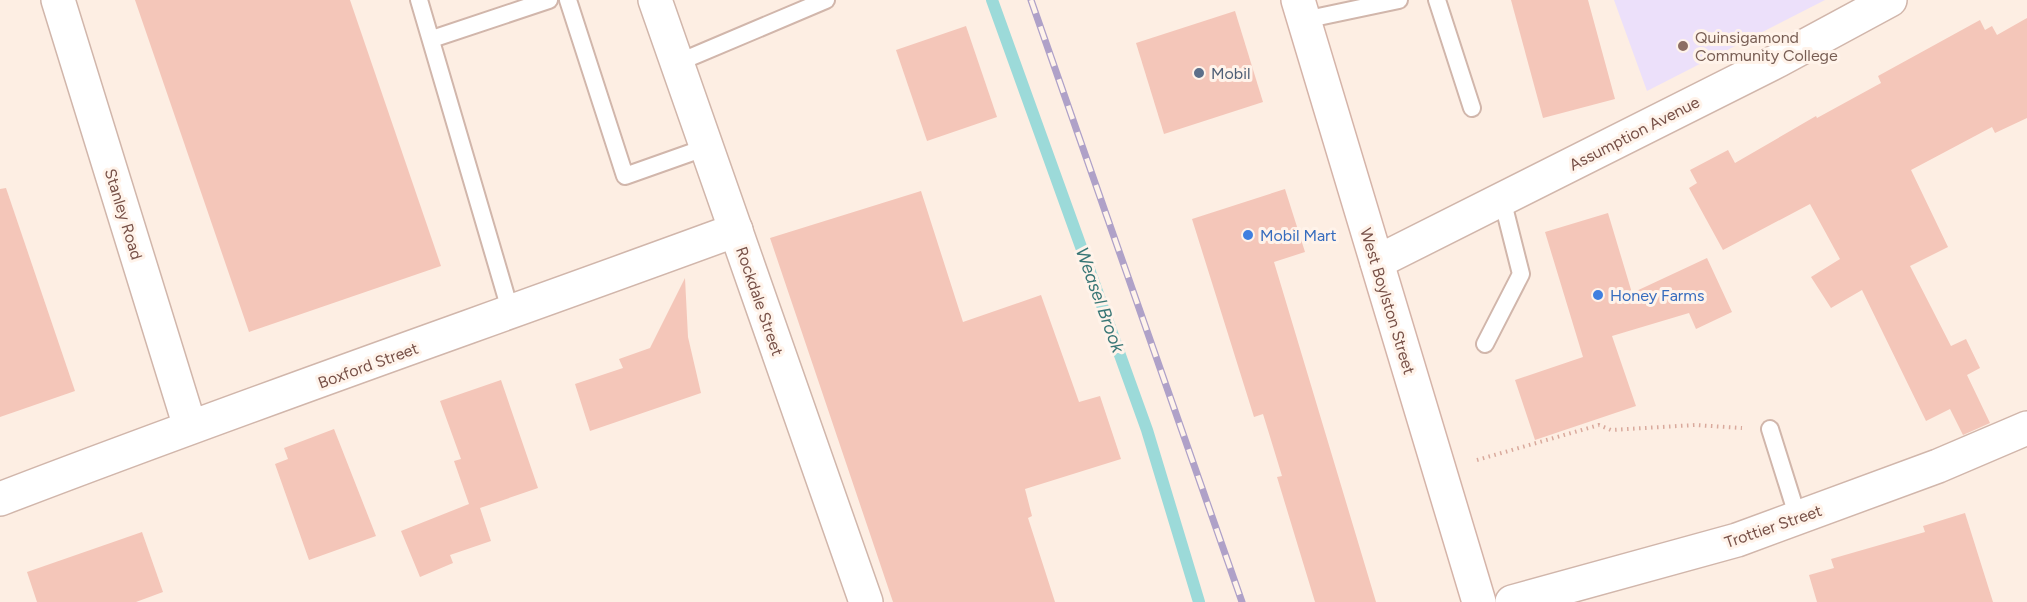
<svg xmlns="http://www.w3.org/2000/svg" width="2027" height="602" font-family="Figtree,sans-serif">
<rect width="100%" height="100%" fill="#fdeee3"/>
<path fill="#ece0fa" d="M1614 0H1825L1647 91Z"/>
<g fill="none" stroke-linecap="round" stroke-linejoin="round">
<path stroke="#9cdad9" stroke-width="12" d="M992 0 1147 430 1199 602"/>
</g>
<g fill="#f4c6b9">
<path d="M135 0H350L441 266 249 332Z"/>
<path d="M1511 0H1588L1615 99 1543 118Z"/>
<path d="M1235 11 1263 102 1164 134 1136 43Z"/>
<path d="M2027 18V118L1995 133 1992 127 1911 170 1948 247 1910 266 1951 346 1966 339 1980 368 1967 375 1990 423 1963 435 1950 409 1926 421 1862 290 1831 308 1811 277 1840 259 1810 204 1723 250 1689 188 1697 183 1690 170 1728 150 1735 163 1816 116 1817 118 1881 83 1878 76 1980 20 1985 30 1992 26 1997 35Z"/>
<path d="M966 26 997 117 927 141 896 50Z"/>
<path d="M6 188 75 391 0 417V189Z"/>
<path d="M1285 189 1305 252 1274 262 1376 602H1315L1277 477 1282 476 1263 414 1254 417 1192 219Z"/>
<path d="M921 191 963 322 1041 295 1079 402 1100 396 1121 459 1025 489 1032 516 1028 518 1055 602H893L770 238Z"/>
<path d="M1608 213 1632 293 1707 258 1732 312 1696 329 1689 313 1612 336 1636 406 1535 440 1515 380 1583 357 1545 232Z"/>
<path d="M685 278 688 337 701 393 590 431 575 384 623 368 619 359 650 348Z"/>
<path d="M501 380 538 488 480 508 491 541 450 555 453 563 420 577 401 531 469 504 454 461 461 459 440 401Z"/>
<path d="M334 429 376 536 309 560 275 464 288 459 284 448Z"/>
<path d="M1965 513 1993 602H1817L1809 575 1834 568 1831 559 1925 532 1923 526Z"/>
<path d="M142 532 163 592 136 602H37L27 572Z"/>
</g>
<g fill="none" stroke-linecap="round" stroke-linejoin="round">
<g stroke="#d1b6ab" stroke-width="20">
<g id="service">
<path d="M419 0 511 313"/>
<path d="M568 0 625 176 707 147"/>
<path d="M1437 0 1472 108"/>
<path d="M1304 20 1399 0"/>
<path d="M432 39 549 0"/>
<path d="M677 63 826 0"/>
<path d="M1485 344 1521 274 1502 199"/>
<path d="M1770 429 1798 518"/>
</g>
</g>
<g stroke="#d1b6ab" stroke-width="36">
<g id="minor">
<path d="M58 0 190 427"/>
<path d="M655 0 866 602"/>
<path d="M1377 262 1779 60 1890 0"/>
<path d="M0 499C244 405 491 320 736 230"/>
<path d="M1512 602 1737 540 1938 466 2027 428"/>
</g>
</g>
<g stroke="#d5b4a9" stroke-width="36">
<path id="secondary" d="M1298 0 1479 602"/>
</g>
<path stroke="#d9a99c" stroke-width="4" stroke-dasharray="1.5 4.5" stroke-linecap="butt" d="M1477 460 1599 425 1611 430 1695 425 1742 428"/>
<use href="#service" stroke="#fff" stroke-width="16"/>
<use href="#minor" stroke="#fff" stroke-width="33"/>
<use href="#secondary" stroke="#fff" stroke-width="33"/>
<g stroke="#afa1c8" stroke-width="7">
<path id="rail" d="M1031 0 1242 602"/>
</g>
<use href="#rail" stroke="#fff3ea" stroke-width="4.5" stroke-dasharray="14" stroke-linecap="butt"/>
</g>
<circle fill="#8d6e63" stroke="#fff3ea" stroke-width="2" cx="1683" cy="46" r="6"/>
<circle fill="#5c6f8a" stroke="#fff3ea" stroke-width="2" cx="1199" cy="73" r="6"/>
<g fill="#3f7fe0" stroke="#fff3ea" stroke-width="2">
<circle cx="1248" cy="235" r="6"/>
<circle cx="1598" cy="295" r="6"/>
</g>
<g text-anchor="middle" stroke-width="6" stroke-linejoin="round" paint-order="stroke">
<g font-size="16" fill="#785e54" stroke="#fff3ea" text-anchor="start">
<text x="1695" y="43">Quinsigamond<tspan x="1695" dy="18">Community College</tspan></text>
</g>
<g font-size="16" fill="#4e5e75" stroke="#fff3ea" text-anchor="start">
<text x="1211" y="79">Mobil</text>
</g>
<g font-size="16" fill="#775047" stroke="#fff3ea">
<text transform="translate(1634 133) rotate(-27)" y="6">Assumption Avenue</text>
<text transform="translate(124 214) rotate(73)" y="6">Stanley Road</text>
<text transform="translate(760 301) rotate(71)" y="6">Rockdale Street</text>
<text transform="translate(1388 301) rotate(73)" y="6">West Boylston Street</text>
<text transform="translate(368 365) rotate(-20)" y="6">Boxford Street</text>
<text transform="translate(1773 526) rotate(-19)" y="6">Trottier Street</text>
</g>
<g font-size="16" fill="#366cbe" stroke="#fff3ea" text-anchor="start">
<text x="1260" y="241">Mobil Mart</text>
<text x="1610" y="301">Honey Farms</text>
</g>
<g font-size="18" font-style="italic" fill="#387675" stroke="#fff3ea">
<text transform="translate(1100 300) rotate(70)" y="6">Weasel Brook</text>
</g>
</g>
</svg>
